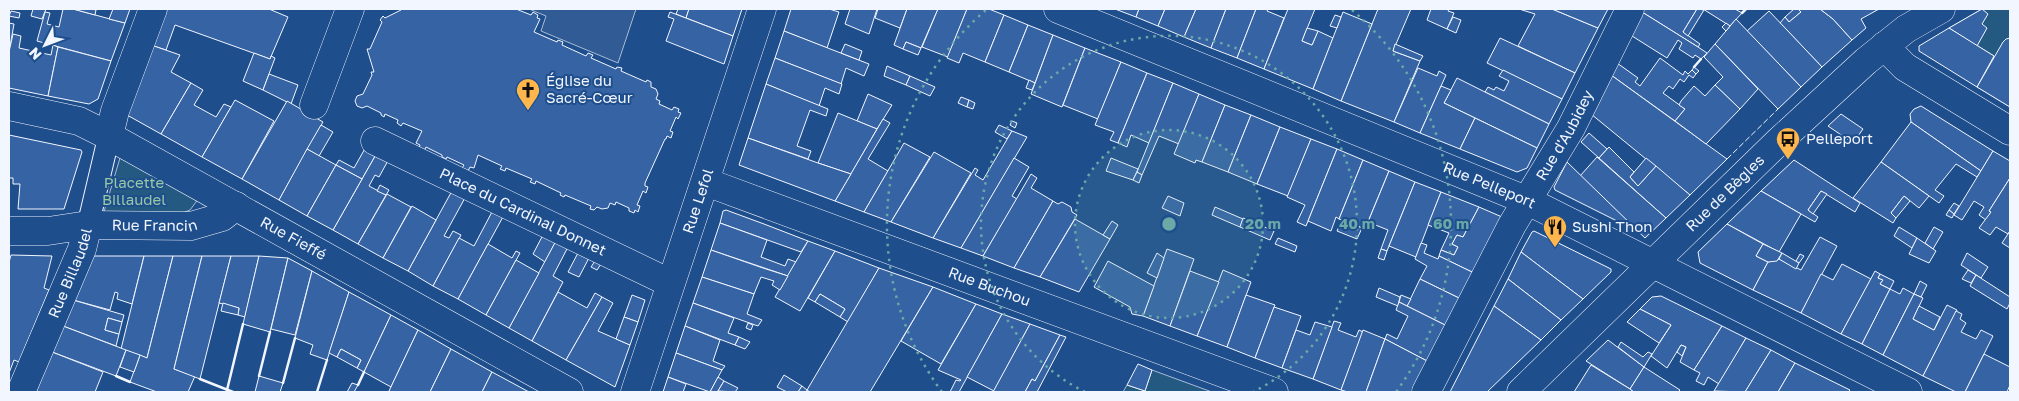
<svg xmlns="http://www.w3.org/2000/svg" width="2019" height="401" font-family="'Golos Text',sans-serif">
<rect width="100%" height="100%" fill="#1f4e8c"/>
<g fill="#245a82" stroke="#a8bbd7">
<path d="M1982 9H2010V107L1977 87 1994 56 1949 28Z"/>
<path d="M120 158 199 198 190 210 175 216 103 215Z"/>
<path d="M1152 370 1212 392H1123L1127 385 1145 391Z"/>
</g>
<path fill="#305b95" stroke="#a8bbd7" d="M529 9H636L618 63 541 31 546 16Z"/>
<g fill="#3563a3" stroke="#f2f6ff">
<path d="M31 9H46L42 19 31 16 33 9Z"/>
<path d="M63 9H73L125 23 111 61 37 41 45 12 50 13 47 24 59 27Z"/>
<path d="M73 9H92L96 10 95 15Z"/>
<path d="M113 9H130L125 23 109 19Z"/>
<path d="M164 9H269L288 17 270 59 175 25 166 50 151 45Z"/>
<path d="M401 9H516L531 15 533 12 538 15 537 18 540 19 534 32 557 42 558 40 563 42 562 45 586 56 588 53 593 55 591 58 616 69 617 67 622 68 621 71 646 82 647 80 651 82V87L656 89 658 94 656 99 660 101 659 104 672 110 674 107 679 109 678 112 681 113 678 119 676 117 670 131 673 132 671 138 667 136 666 139H665L645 183V186L648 187 646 193 643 191 637 205 640 206 638 212 635 210 634 213 629 211V208L616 202 615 205 610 203 608 208 602 209 597 207 594 210 590 209 591 206 565 195 564 197 560 195 561 193 536 181 535 184 530 182 532 179 506 168 505 171 500 169 502 166 478 155 474 168 470 167 468 171 462 168 464 165 447 157 446 159 442 157V155L426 147 424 151 419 148 420 145 416 143 422 131 403 123 401 126 397 123 398 120 385 114 384 117 381 115V113L367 106 362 108 357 106 355 101 357 96 363 94 372 75 371 72H374L367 49H370L382 22 380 20 383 16 385 18 401 10Z"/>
<path d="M678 9H689L686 18 676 14Z"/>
<path d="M689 9H742L733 36 686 18Z"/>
<path d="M791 9H829L839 12 827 48 784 31Z"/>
<path d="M850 9H877L869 34 845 24Z"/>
<path d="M878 9H907L900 28 875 18Z"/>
<path d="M907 9H938L921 48 906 42 903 49 894 45Z"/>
<path d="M938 9H967L948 57 922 47Z"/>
<path d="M967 9H989L1004 15 985 62 963 53 959 63 947 58Z"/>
<path d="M1115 9H1139L1136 17Z"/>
<path d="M1139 9H1165L1158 26 1136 17Z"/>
<path d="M1165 9H1196L1184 37 1158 26Z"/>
<path d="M1196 9H1226L1211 48 1184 37Z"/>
<path d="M1226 9H1256L1237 58 1211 48Z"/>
<path d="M1256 9H1268L1267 11 1284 18 1264 69 1237 58Z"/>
<path d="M1288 9H1315L1302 41 1312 45 1318 31 1333 38 1313 89 1264 69Z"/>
<path d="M1378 9H1411L1393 51 1420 61 1394 122 1341 101Z"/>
<path d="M1431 9H1449L1448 11 1454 13 1447 29 1427 20Z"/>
<path d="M1519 9H1552L1598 28 1575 73 1518 46 1535 14Z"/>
<path d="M1552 9H1608L1598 28Z"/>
<path d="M1644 9H1697L1683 32 1700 44 1698 47 1642 12Z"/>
<path d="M1697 9 1704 10 1688 36 1683 32Z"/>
<path d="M1703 9H1735L1742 13 1730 26Z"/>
<path d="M1794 9H1798L1801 12 1789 22 1785 17Z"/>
<path d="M1798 9H1820L1833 19 1852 40 1822 67 1780 23 1785 17 1789 22 1801 12Z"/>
<path d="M1820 9H1879L1861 19 1866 28 1852 40 1833 19Z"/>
<path d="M1982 9 1988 14 1982 24 1987 28 1977 46 1949 28Z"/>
<path d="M11 11 20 13 19 18 9 16Z"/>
<path d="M1769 11 1822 67 1801 87 1747 31Z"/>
<path d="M670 12 733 36 724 64 666 41 674 19 668 17Z"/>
<path d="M1343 12 1372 24 1341 101 1313 89Z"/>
<path d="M1642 12 1698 47 1707 53 1701 59 1695 55 1693 58 1679 49 1682 43 1678 40 1667 58 1632 36Z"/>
<path d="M1004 15 1028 25 1009 72 985 62Z"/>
<path d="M1335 15 1341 17 1337 28 1330 26Z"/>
<path d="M1453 17 1461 20 1456 33 1447 29Z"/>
<path d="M1736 19 1801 87 1778 109 1715 44Z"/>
<path d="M9 23 14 24 9 52Z"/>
<path d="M1726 23 1730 26 1726 31 1722 27Z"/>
<path d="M1028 25 1053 35 1035 83 1009 72Z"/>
<path d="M1307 28 1318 31 1312 45 1302 41Z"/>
<path d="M1949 28 1994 56 1977 87 1919 51V46Z"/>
<path d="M784 31 869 64 864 76 846 68 841 84 775 58Z"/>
<path d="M13 34 21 36 19 48 51 55 53 45 58 47 48 96 9 88V52Z"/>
<path d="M1053 35 1085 48 1062 107 1031 94Z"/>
<path d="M1500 38 1575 73 1562 99 1487 63Z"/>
<path d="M2010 38V107L1977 87 2003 42 2006 39Z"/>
<path d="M906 42 921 48 918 55 903 49Z"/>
<path d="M845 44 862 51 859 60 841 53Z"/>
<path d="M1395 44 1423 56 1420 61 1393 51Z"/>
<path d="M1715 44 1758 89 1740 109 1715 85 1723 77 1704 57Z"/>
<path d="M151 45 180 55 171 72 191 83 161 134 127 115Z"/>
<path d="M58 47 111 61 98 99 89 104 48 96Z"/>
<path d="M1085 48 1121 62 1098 119 1063 105Z"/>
<path d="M254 53 270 59 271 56 275 58 263 90 243 81Z"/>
<path d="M775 58 842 84 839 94 825 88 819 106 766 84Z"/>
<path d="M1660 58 1683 75 1685 71 1688 74 1692 70 1696 74 1693 78 1689 75 1684 82 1680 79 1673 89 1669 86 1663 93 1685 109 1675 121 1611 75 1617 63 1638 78 1635 82 1640 86Z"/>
<path d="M1121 62 1147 73 1118 143 1110 140 1114 132 1095 125Z"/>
<path d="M887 66 910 76 906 85 884 76Z"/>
<path d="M1694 67 1699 71 1696 74 1692 70Z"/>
<path d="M1418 68 1437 76 1439 71 1446 75 1420 133 1394 122Z"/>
<path d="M1503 70 1562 99 1549 124 1485 92 1488 87 1494 90 1496 87 1504 91 1509 81 1499 76Z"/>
<path d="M1147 73 1173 83 1149 143 1131 135 1127 147 1118 143Z"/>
<path d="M269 74 298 85 291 104 263 90Z"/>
<path d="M1611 75 1727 159 1690 195 1591 114Z"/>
<path d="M910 76 935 87 930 96 906 85Z"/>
<path d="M1457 78 1549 124 1537 148 1444 103Z"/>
<path d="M1029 80 1035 83 1032 90 1026 88Z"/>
<path d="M191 83 203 90 194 105 216 117 224 104 231 107 202 157 161 134Z"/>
<path d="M1173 83 1199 94 1179 144 1159 136 1142 175 1137 172Z"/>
<path d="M766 84 828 109 826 116 810 110 797 146 811 151 808 159 748 138Z"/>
<path d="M1715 85 1740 109 1706 144 1675 121 1685 109 1679 105 1681 101 1694 86 1705 96Z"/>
<path d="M1441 86 1451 90 1444 103 1475 118 1460 149 1420 133Z"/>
<path d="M868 94 892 105 877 129 857 121Z"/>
<path d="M1199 94 1225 105 1202 162 1196 160 1195 163 1174 154Z"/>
<path d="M961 97 969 100 967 107 958 103Z"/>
<path d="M235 100 274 121 242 179 202 157Z"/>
<path d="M969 100 975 103 973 109 967 107Z"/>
<path d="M287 101 323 122 279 200 242 179Z"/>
<path d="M1225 105 1251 115 1228 172 1202 162Z"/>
<path d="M1921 106 1993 151 1981 171 1911 122 1910 114 1914 109Z"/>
<path d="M838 113 877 129 851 174 818 163Z"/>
<path d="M1841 114 1863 129 1853 143 1828 126Z"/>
<path d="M1251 115 1280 127 1257 184 1228 172Z"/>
<path d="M1475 118 1537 148 1527 168 1517 172 1460 149Z"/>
<path d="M883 119 890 123 868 159 888 171 864 212 835 201Z"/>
<path d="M1012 121 1017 123 1015 128 1010 125Z"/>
<path d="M1911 122 1981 171 1977 177 1956 164 1935 190 1944 196 1939 203 1881 162Z"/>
<path d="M321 125 333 132 319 156 307 149Z"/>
<path d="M999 125 1012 131 1007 139 995 132Z"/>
<path d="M1280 127 1311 139 1288 196 1257 184Z"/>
<path d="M1012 131 1027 137 961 248 933 238 975 168 978 170 975 175 983 180Z"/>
<path d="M1589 133 1607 149 1599 158 1581 142Z"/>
<path d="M9 135 81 150 82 152 64 209H18L20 184H13V178H9Z"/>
<path d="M748 138 818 163 851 174 835 201 739 165Z"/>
<path d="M1311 139 1337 149 1306 226 1297 222 1305 205 1287 197Z"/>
<path d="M904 143 930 157 891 222 864 212Z"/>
<path d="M367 145 378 151 362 179 336 165 339 160 354 168Z"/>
<path d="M1609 147 1634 172 1630 177 1638 186 1656 166 1690 195 1666 218 1599 158Z"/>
<path d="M307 149 336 165 307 216 279 200Z"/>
<path d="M1337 149 1363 160 1339 219 1336 217 1331 231 1308 221Z"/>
<path d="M378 151 390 157 379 177 375 175 369 186 386 195 358 244 333 230Z"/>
<path d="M1993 151 2010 161V178L1989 211 1991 212 1986 220 1979 215 1984 207 1974 201 1962 220 1954 215Z"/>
<path d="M934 152 971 173 933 238 891 222Z"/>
<path d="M1597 157 1666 218 1645 238 1580 176Z"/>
<path d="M1014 158 1029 167 1012 196 1017 199 983 256 961 248Z"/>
<path d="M1111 158 1138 169 1133 180 1106 171Z"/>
<path d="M1646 158 1656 166 1638 186 1630 177Z"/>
<path d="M1363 160 1389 171 1365 229 1339 219Z"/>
<path d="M1794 160 1860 203 1855 212 1821 191 1808 210 1818 217 1815 222 1761 191Z"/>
<path d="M1567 162 1637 230V231L1555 190 1554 187Z"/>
<path d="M1881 162 1929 196 1919 208 1904 196 1891 213 1896 218 1893 223 1853 198Z"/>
<path d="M336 165 362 179 333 230 307 216Z"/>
<path d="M1389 171 1415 182 1387 251 1381 249 1388 230 1368 222Z"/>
<path d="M1137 172 1142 175 1139 183 1133 180Z"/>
<path d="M1031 174 1037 178 1031 188 1053 201 1014 268 983 256Z"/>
<path d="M2010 178V231L2008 234 1996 227 1990 235 1979 228 1991 212 1989 211Z"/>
<path d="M1415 182 1441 192 1416 257 1389 246Z"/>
<path d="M380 185 389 190 386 195 377 191Z"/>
<path d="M453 189 466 196 444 236 449 238 453 231 461 235 433 286 408 271Z"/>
<path d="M1761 191 1801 214 1779 252 1727 224Z"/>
<path d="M1821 191 1827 194 1813 214 1808 210Z"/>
<path d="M1441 192 1479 207 1463 237 1457 235 1452 244 1458 247 1454 255 1441 250 1449 233 1428 225Z"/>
<path d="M387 194 411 207 383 258 358 244Z"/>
<path d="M1168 196 1184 203 1180 216 1162 208Z"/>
<path d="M1904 196 1910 201 1896 218 1891 213Z"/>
<path d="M1053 201 1058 204 1062 202 1071 207 1072 212 1077 215 1040 277 1014 268Z"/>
<path d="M1954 203 1959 206 1954 214 1949 210Z"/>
<path d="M412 206 436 220 408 271 383 258Z"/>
<path d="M1215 207 1243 219 1240 227 1212 215Z"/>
<path d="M1479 207 1502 217 1474 273 1439 256 1441 250 1454 255 1458 247 1452 244 1457 235 1463 237Z"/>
<path d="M493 210 504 215 458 299 433 286 459 238 474 246Z"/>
<path d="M726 210 764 224 808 241 801 252 720 223 723 211Z"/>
<path d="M1949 210 1954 214 1952 218 1946 215Z"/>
<path d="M1243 218 1274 231 1270 240 1240 227Z"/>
<path d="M1075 219 1110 239 1079 292 1040 277Z"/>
<path d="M1342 220 1362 228 1357 239 1337 231Z"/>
<path d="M1112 221 1118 225 1110 239 1103 235Z"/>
<path d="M720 223 767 240 761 257 785 266 788 259 796 262 788 276 711 250Z"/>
<path d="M1727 224 1763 244 1756 256 1768 262 1753 290 1700 263 1698 252Z"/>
<path d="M1899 227 1917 238 1912 248 1894 236Z"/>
<path d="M1934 227 1943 232 1933 249 1925 243Z"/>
<path d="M1534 231 1611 269V272L1583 299 1521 252 1532 232Z"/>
<path d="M2010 231V248L2002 243Z"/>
<path d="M544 233 557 239 545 262 533 254Z"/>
<path d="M1820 237 1837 246 1801 313 1753 290 1768 262 1779 259 1801 270Z"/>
<path d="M1278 238 1297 246 1295 252 1275 244Z"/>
<path d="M1917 238 1936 251 1929 263 1909 254Z"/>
<path d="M557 239 569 245 553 276 563 282 532 341 509 328Z"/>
<path d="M808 241 835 251 800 311 775 297Z"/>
<path d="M1421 243 1427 245 1424 253 1438 259 1439 256 1474 273 1461 299 1420 279 1427 266 1415 259Z"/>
<path d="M488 244 512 258 516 251 520 253 486 315 458 299Z"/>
<path d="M1763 244 1782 253 1777 261 1768 262 1756 256Z"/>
<path d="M1167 249 1194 259 1170 326 1143 316Z"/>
<path d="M1381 249 1387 251 1384 260 1378 258Z"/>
<path d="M711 250 763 268 788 276 780 290 772 285 774 281 761 277 754 294 702 277Z"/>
<path d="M579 251 590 256 579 277 568 272Z"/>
<path d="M835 251 879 268 848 322 840 317 845 309 820 294 815 302 808 298Z"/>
<path d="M1521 252 1583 299 1561 320 1508 279Z"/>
<path d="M1157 253 1164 258 1157 278 1147 273Z"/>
<path d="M1782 253 1799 263 1796 269 1779 259Z"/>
<path d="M1967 253 1988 267 1981 278 1961 265Z"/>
<path d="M1800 254 1804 256 1799 263 1796 261Z"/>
<path d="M11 255 52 256 44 288 49 290 19 362 14 360 9 373V262Z"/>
<path d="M92 256H144L132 304 117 299 118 293 115 292 110 310 73 300Z"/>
<path d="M144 256H173L147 358 121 349Z"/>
<path d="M173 256H202L174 369 195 376 188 392H157L130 382 140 355 147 358Z"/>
<path d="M202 256H231L200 379 174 369Z"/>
<path d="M231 256H259L245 317 238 315 239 308 219 303Z"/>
<path d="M259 256 288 258 270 332 243 324Z"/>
<path d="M288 258 312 271 295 335 271 329Z"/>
<path d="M516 260 539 273 509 328 486 315Z"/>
<path d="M595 261 601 264 597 270 591 267Z"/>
<path d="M1108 261 1154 286 1143 316 1132 314 1130 307 1094 287Z"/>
<path d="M1842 264 1871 279 1841 334 1801 313 1821 274 1833 280Z"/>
<path d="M879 268 933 287 870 392H810L807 390Z"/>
<path d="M1223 270 1251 282 1227 347 1197 336Z"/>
<path d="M1968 270 1976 275 1971 283 1962 279Z"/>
<path d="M312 271 349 292 327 360 310 354 313 345 295 338Z"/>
<path d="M1190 271 1219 282 1197 336 1170 326Z"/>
<path d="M1875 271 1880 274 1878 278 1883 280 1880 284 1890 289 1862 344 1841 334Z"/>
<path d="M1880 274 1894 281 1890 289 1880 284 1883 280 1878 278Z"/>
<path d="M1976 275 2010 297V303L2007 309 1970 286Z"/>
<path d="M702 277 754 294 747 314 762 320 758 326 693 303Z"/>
<path d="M1420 279 1461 299 1447 326 1407 306Z"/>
<path d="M1508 279 1561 320 1541 340 1494 306Z"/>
<path d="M1920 281 1927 285 1921 297 1914 294Z"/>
<path d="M933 287 976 304 941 364 901 341Z"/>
<path d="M1379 288 1400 297 1398 306 1376 297Z"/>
<path d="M1903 288 1914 294 1883 355 1862 344 1890 289 1900 294Z"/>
<path d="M349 292 391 315 364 372 357 368 361 360 341 349 337 357 329 353Z"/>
<path d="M558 292 587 308 595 293 602 297 566 360 532 341Z"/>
<path d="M820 294 845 309 840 317 815 302Z"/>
<path d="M1914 294 1923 298 1913 319 1934 330 1947 305 1957 310 1923 376 1883 355Z"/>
<path d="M632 295 645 300 638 322 624 317Z"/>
<path d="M1246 295 1275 305 1255 358 1227 347Z"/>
<path d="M1401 295 1411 299 1407 306 1399 302Z"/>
<path d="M1661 296 1722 326 1694 370 1680 362 1686 347 1681 345 1667 368 1651 356 1671 325 1640 309 1652 297Z"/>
<path d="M602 297 613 303 598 331 630 345 615 387 566 360Z"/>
<path d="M73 300 124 315 122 322 108 318 105 330 119 334 116 346 63 326Z"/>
<path d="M1399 302 1447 326 1429 362 1385 339 1387 334 1397 339 1408 316 1396 310Z"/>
<path d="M223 303 239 308 238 315 221 311Z"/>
<path d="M693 303 734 318 728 333 739 337 735 345 685 326Z"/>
<path d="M976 304 1002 314 959 392H950L956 380 960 381 961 380 938 370Z"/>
<path d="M1494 306 1541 340 1487 392H1450Z"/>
<path d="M1919 306 1940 317 1934 330 1913 319Z"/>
<path d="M1274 307 1301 316 1282 368 1255 358Z"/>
<path d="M1640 309 1671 325 1659 343 1627 322Z"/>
<path d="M1956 311 1962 314 1960 319 1966 323 1961 332 1976 339 1981 330 1993 336 1965 392H1956L1923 376Z"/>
<path d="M1002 314 1030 324 994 391 967 377Z"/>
<path d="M391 315 418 330 391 387 364 372Z"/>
<path d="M624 317 638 322 630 345 616 339Z"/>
<path d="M108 318 122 322 119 334 105 330Z"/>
<path d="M1334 321 1341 323 1338 330 1356 337 1359 330 1363 332 1341 390 1313 379Z"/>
<path d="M1315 322 1332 327 1313 379 1282 368 1296 330 1310 335Z"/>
<path d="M748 323 753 325 751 330 746 328Z"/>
<path d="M1030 324 1060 335 1035 381 1032 379 1025 392H993Z"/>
<path d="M63 326 126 350 116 376 52 352Z"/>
<path d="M685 326 720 340 713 361 725 366 722 370 676 353Z"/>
<path d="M1722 326 1746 338 1719 384 1708 377 1704 385 1696 381 1700 373 1694 370Z"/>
<path d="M418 330 451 349 430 392H392L389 391Z"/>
<path d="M1363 330 1385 339 1366 392H1348L1341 390Z"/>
<path d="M1060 335 1066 337 1037 392H1025L1032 379 1035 381Z"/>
<path d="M739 337 750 342 745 349 735 345Z"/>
<path d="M1746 338 1771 350 1745 392 1714 391Z"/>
<path d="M1385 339 1429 362 1413 392H1366Z"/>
<path d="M1608 340 1644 367 1630 389 1586 361Z"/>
<path d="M1621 342 1643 357 1648 352 1652 354 1644 367 1618 347Z"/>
<path d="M1681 345 1686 347 1682 356 1677 352Z"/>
<path d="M341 349 361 360 357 368 337 357Z"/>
<path d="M451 349 492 372 482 392H430Z"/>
<path d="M126 350 140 355 134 372 120 367Z"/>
<path d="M1771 350 1795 363 1778 392H1745Z"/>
<path d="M52 352 103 372 95 392H36Z"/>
<path d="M676 353 722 370 710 392 668 377Z"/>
<path d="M1984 354 2010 367V385L2007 392H1965Z"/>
<path d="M1795 363 1850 390 1848 392H1778Z"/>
<path d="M1138 364 1152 370 1145 391 1127 385Z"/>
<path d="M1591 365 1630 389 1634 392H1574Z"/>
<path d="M1644 367 1680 390 1678 392H1634L1630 389Z"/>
<path d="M492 372 529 392H482Z"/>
<path d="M784 375 802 386 798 392H787L777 387Z"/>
<path d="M259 376 283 383 280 392H255Z"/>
<path d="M668 377 686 384 683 392H663Z"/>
<path d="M718 377 724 381 718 391 720 392H710Z"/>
<path d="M724 381 738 388 735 392 718 391Z"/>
<path d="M352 383 358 385 354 392H347Z"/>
<path d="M802 386 807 390 806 392H798Z"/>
</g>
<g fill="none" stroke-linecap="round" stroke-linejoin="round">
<g stroke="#f2f6ff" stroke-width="23">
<path id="pedestrian" d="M88 225 109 136"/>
</g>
<g stroke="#f2f6ff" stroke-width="29">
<g id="minor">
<path d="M1884 46 1905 67 2010 131"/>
<path d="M314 105 350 9"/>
<path id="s1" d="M9 106 79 121 109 136 569 392"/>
<path d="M109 136 115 111 153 9"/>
<path id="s2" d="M375 141 670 283"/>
<path id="s3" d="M706 182 1274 392"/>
<path id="s4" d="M9 231H48L88 225 191 226 222 217 236 206"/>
<path id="s5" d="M21 392 82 249 88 225"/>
<path id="s6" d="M635 392 762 9"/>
<path id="s7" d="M1426 392 1512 225 1571 128 1630 9"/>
</g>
</g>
<g stroke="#f2f6ff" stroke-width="29">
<g id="tertiary">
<path id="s8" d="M1058 9 1528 201 1908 392"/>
<path id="s9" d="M1521 392 1779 141 1866 61 1906 29 1941 9"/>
</g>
</g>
<use href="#pedestrian" stroke="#1f4e8c" stroke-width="21"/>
<use href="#minor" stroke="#1f4e8c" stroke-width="28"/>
<use href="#tertiary" stroke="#1f4e8c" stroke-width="28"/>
<path stroke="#f2f6ff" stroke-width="1" stroke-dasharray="6 2.5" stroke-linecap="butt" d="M1727 159 1778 109"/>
<g stroke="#f2f6ff" stroke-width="2.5">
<path d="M1742 13 1746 9"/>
<path d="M1694 67 1701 59"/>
<path d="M116 376 130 382"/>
<path d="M259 376 270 332"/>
<path d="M200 379 233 392"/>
<path d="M283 383 295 338"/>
<path d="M358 385 364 372"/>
<path d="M227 390 243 324"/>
<path d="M317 392 327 360"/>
</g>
</g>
<circle cx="1169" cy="224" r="94" fill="#6aa9a8" fill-opacity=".12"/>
<g fill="none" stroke="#6aa9a8" stroke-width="2.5" stroke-dasharray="2.5 5">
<circle cx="1169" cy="224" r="94"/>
<path d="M1085 392A188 188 0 1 1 1253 392"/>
<path d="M942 392A282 282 0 0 1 986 10M1352 10A282 282 0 0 1 1396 392"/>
</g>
<defs>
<g id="church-pin" transform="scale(1.25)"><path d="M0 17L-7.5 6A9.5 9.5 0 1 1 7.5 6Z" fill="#ffb74d" stroke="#1f4e8c"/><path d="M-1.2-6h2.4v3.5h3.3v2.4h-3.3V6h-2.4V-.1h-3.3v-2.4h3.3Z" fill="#111"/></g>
<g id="bus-pin" transform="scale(1.25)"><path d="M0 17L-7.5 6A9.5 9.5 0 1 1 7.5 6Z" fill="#ffb74d" stroke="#1f4e8c"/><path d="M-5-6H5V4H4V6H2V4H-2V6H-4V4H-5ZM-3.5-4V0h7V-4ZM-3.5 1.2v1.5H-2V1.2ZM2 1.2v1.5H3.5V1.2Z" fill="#111"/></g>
<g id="restaurant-pin" transform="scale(1.25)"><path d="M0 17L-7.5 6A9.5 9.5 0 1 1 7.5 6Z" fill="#ffb74d" stroke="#1f4e8c"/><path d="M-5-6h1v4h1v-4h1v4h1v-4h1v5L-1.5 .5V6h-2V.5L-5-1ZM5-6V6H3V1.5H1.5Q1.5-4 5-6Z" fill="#111"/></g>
</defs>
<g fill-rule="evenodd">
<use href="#church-pin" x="528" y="90"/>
<use href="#bus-pin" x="1788" y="139"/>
<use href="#restaurant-pin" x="1555" y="227"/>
</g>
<g text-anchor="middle" stroke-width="4" stroke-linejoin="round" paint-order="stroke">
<g font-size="15" fill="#f2f6ff" stroke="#1f4e8c" text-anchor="start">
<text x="546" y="86">Église du<tspan x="546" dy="17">Sacré-Cœur</tspan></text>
<text x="1806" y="144">Pelleport</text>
<text x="1572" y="232">Sushi Thon</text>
</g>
<g font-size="15" fill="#f2f6ff" stroke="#1f4e8c">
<text dy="5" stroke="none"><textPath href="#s7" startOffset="292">Rue d'Aubidey</textPath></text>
<text dy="5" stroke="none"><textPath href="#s8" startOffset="466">Rue Pelleport</textPath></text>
<text dy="5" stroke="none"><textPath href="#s9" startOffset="285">Rue de Bègles</textPath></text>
<text dy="5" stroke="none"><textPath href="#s6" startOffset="201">Rue Lefol</textPath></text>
<text dy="5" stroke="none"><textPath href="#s2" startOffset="164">Place du Cardinal Donnet</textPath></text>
<text dy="5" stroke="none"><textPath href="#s4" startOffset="146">Rue Francin</textPath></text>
<text dy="5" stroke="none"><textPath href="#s1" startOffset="316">Rue Fieffé</textPath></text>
<text dy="5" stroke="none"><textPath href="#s5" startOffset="129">Rue Billaudel</textPath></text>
<text dy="5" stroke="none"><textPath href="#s3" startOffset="302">Rue Buchou</textPath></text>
</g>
<g font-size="15" fill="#97c8a6" stroke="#1f4e8c">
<text x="134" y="188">Placette<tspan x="134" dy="17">Billaudel</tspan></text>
</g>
</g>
<circle cx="1169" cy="224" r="8" fill="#6aa9a8" stroke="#1f4e8c" stroke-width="2.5"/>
<g font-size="15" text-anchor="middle" font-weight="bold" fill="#6aa9a8" stroke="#1f4e8c" stroke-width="4" stroke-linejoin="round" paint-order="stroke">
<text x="1263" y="229">20 m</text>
<text x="1357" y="229">40 m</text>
<text x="1451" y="229">60 m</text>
</g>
<rect width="2019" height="401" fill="none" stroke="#f2f6ff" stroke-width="20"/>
<g transform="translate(45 45) rotate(228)" stroke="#1f4e8c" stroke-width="4" paint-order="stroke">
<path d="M0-4L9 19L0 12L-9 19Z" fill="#f2f6ff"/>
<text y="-8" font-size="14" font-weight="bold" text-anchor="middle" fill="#f2f6ff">N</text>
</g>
</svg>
